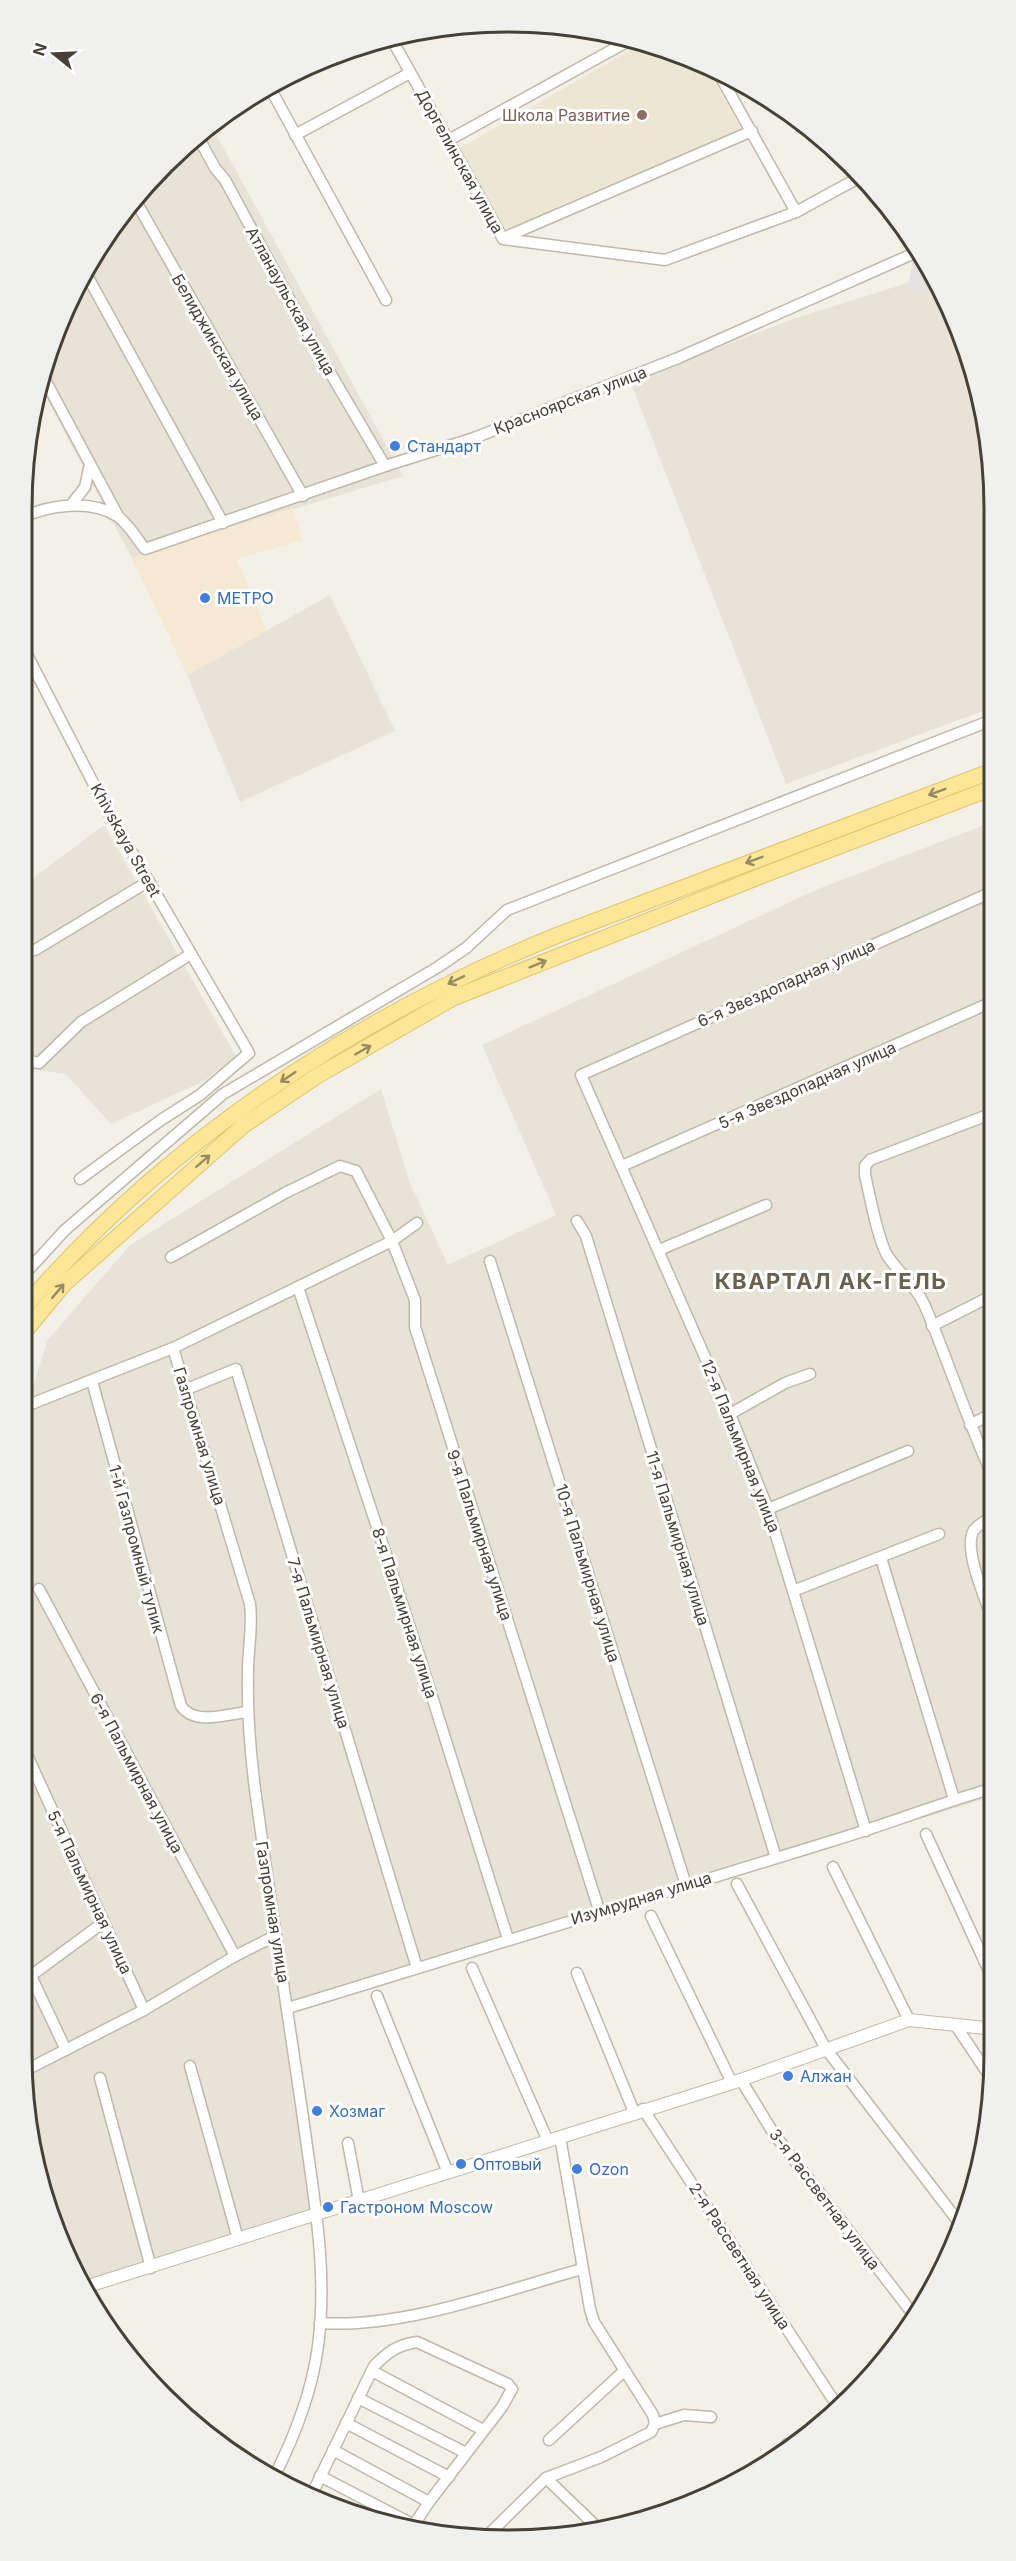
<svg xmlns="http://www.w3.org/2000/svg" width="1016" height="2561" font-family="Inter,sans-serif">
<rect width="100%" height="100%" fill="#f3f0e7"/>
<g fill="#e7e3d6">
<path d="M210 123 403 476 132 558 41 389 47 352 86 265 142 187Z"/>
<path d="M933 275 945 293 991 444V708L786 784 630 381 796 318Z"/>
<path d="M330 595 395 731 240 802 187 675Z"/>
<path d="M992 822 994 1796 284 2016 310 2214 81 2284 47 2210 21 2053V1426L47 1341 130 1245 381 1089 409 1181 448 1265 556 1215 482 1045 818 889Z"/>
<path d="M104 825 236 1056 204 1081 111 1124 66 1074 21 1068V887Z"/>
</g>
<path fill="#f5e9d3" d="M292 508 302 540 237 559 267 631 187 675 132 558Z"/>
<path fill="#ece6d2" d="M645 42 664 47 706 67 742 130 563 204 512 231 501 228 456 150Z"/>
<path fill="#e4e3df" d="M915 248 940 285 915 294 908 286Z"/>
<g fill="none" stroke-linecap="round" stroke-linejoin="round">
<g stroke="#bfb9aa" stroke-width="13">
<g id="minor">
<path d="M390 36 503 239 665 260 796 212 862 176"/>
<path d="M719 74 796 212"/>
<path d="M269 86 386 300"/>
<path d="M197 135 215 168 225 180 322 359 385 466"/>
<path d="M295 135 410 73"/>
<path d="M447 141 632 39"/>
<path d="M134 198 303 496"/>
<path d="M503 238 752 131"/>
<path d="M84 270 223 523"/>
<path d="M43 376 118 516"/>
<path d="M71 505 85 487 90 464"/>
<path d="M21 518C48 505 90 499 117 516 128 523 137 539 145 549L385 466 474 438 678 358 917 252"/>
<path d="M21 643 106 808 249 1053 200 1095 161 1120 80 1179"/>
<path d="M35 950 149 881"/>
<path d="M21 1059 39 1063 81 1022 191 954"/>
<path d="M993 1113 870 1160 865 1166V1175C870 1196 877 1237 887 1255 899 1274 916 1285 925 1306 949 1363 967 1420 993 1477"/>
<path d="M622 1166 992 1002"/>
<path d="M577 1221 586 1236 776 1858"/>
<path d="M659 1250 766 1205"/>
<path d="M171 1257 285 1193 340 1166 356 1171 392 1241 415 1300V1327L599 1910"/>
<path d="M490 1261 686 1885"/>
<path d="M21 1278 65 1230 223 1094 438 967 466 948 507 910 992 720"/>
<path d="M298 1287 419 1655 508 1939"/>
<path d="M932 1326 993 1295"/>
<path d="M173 1348 250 1604C253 1627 248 1648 248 1671 247 1711 250 1750 255 1789 270 1901 288 2013 304 2125 314 2199 328 2272 318 2346 312 2392 294 2438 273 2479"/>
<path d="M92 1381 181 1706C195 1726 226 1714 248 1712"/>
<path d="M187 1389 236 1369 417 1968"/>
<path d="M31 1404 173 1348 392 1241 417 1223"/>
<path d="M730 1414 785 1383 810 1374"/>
<path d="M970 1425 993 1413"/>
<path d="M768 1509 908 1451"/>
<path d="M994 1515C988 1520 979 1524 974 1530 962 1548 987 1603 994 1623"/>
<path d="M881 1558 954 1799"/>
<path d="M39 1589 235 1956"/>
<path d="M793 1591 939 1534"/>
<path d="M21 1742 144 2010"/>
<path d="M866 1831 768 1509 730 1414 581 1075 992 892"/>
<path d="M926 1834 995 1984"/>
<path d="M833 1867 909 2020"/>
<path d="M737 1884 826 2049 961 2225"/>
<path d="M651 1916 732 2083"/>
<path d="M21 1955 66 2050"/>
<path d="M472 1968 548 2141"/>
<path d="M577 1973 634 2112"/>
<path d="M21 1983 104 1922"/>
<path d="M377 1996 448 2173"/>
<path d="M288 2008C470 1952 652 1895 835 1840 888 1824 940 1803 994 1788"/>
<path d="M956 2026 991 2078"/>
<path d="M190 2066 238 2239"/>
<path d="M24 2071 144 2010 235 1956 275 1936"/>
<path d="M100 2078 151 2268"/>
<path d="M741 2080 774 2134 913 2314"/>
<path d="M643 2109 836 2404"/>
<path d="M560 2137 590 2309 594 2322 653 2415 655 2424"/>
<path d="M348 2143 359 2201"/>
<path d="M320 2323C403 2329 502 2291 582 2269"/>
<path d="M372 2371 483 2430"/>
<path d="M358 2398 466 2453"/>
<path d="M346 2423 449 2477"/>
<path d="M549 2440 624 2371"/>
<path d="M787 2444 789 2448"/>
<path d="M333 2450 429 2502"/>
<path d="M320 2476 414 2525"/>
<path d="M546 2478 601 2531"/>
<path d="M311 2496 374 2366C388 2352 397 2345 417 2342L508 2384 512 2389 502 2407 429 2502 412 2528"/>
<path d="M489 2534 546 2478 601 2457 651 2432 655 2424 684 2415 711 2417"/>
</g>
</g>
<g stroke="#bfb9aa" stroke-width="14">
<path id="tertiary" d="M82 2288 732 2083 909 2020 995 2029"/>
</g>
<g stroke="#e1c568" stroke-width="17">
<g id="primary">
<path d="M21 1311C164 1143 355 1017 558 935L992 771"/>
<path d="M21 1336 64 1284 244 1125 317 1076 453 998 771 872 992 788"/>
</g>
</g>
<use href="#minor" stroke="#fff" stroke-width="10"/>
<use href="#tertiary" stroke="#fff" stroke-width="12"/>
<use href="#primary" stroke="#fce698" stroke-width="15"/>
</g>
<defs><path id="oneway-shaft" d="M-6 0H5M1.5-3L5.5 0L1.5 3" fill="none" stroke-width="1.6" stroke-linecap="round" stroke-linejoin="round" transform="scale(1.5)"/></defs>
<g stroke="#988b62">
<use href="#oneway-shaft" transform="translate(937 792) rotate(159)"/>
<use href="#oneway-shaft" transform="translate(754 860) rotate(159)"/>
<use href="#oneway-shaft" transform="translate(538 964) rotate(-22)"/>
<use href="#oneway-shaft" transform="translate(456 980) rotate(154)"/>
<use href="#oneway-shaft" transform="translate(363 1050) rotate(-30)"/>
<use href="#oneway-shaft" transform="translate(288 1077) rotate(146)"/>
<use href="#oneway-shaft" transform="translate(203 1161) rotate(-41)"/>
<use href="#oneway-shaft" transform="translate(58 1291) rotate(-50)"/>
</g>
<circle fill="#8d6e63" stroke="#fff" stroke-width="2" cx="642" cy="115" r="6"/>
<g fill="#3f7fe0" stroke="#fff" stroke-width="2">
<circle cx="395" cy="446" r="6"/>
<circle cx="205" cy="598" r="6"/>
<circle cx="788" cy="2076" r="6"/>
<circle cx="317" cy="2111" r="6"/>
<circle cx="461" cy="2164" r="6"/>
<circle cx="577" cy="2169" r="6"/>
<circle cx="328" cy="2207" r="6"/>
</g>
<g text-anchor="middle" stroke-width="6" stroke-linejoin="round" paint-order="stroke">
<g font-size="16" fill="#785e54" stroke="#fff" text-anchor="end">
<text x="630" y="121">Школа Развитие</text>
</g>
<g font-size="16" fill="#464136" stroke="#fff">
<text transform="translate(460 161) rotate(61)" y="6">Доргелинская улица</text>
<text transform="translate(291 301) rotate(61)" y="6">Атланаульская улица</text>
<text transform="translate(218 347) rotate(60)" y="6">Белиджинская улица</text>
<text transform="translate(570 400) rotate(-21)" y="6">Красноярская улица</text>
<text transform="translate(126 840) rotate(61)" y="6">Khivskaya Street</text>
<text transform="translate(786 983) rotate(-24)" y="6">6-я Звездопадная улица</text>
<text transform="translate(807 1085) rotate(-24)" y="6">5-я Звездопадная улица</text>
<text transform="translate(200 1436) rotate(73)" y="6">Газпромная улица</text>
<text transform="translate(741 1446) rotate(68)" y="6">12-я Пальмирная улица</text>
<text transform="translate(480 1535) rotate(72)" y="6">9-я Пальмирная улица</text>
<text transform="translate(678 1538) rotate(73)" y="6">11-я Пальмирная улица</text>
<text transform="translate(137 1549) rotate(75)" y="6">1-й Газпромный тупик</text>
<text transform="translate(588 1573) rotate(73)" y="6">10-я Пальмирная улица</text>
<text transform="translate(405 1613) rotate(72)" y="6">8-я Пальмирная улица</text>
<text transform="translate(319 1643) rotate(73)" y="6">7-я Пальмирная улица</text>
<text transform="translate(137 1773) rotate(62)" y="6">6-я Пальмирная улица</text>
<text transform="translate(90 1892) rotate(65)" y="6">5-я Пальмирная улица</text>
<text transform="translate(641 1898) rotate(-17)" y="6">Изумрудная улица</text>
<text transform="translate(273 1912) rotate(81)" y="6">Газпромная улица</text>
<text transform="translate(825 2199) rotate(53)" y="6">3-я Рассветная улица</text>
<text transform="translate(740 2256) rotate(57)" y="6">2-я Рассветная улица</text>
</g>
<g font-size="16" fill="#366cbe" stroke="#fff" text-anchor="start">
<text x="407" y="452">Стандарт</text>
<text x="217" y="604">МЕТРО</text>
<text x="800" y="2082">Алжан</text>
<text x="329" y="2117">Хозмаг</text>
<text x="473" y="2170">Оптовый</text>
<text x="589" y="2175">Ozon</text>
<text x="340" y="2213">Гастроном Moscow</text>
</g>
<g font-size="22" font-weight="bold" letter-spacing="1.5" fill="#69604e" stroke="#fff">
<text x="831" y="1289">КВАРТАЛ АК-ГЕЛЬ</text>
</g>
</g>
<path d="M0 0H1016V2561H0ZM508 32H508A476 476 0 0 1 984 508V2054A476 476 0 0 1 508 2530H508A476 476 0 0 1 32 2054V508A476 476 0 0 1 508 32Z" fill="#f0f0ef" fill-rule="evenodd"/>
<path fill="none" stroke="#464136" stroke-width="3" d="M508 32H508A476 476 0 0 1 984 508V2054A476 476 0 0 1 508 2530H508A476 476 0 0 1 32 2054V508A476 476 0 0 1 508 32Z"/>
<g transform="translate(54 54) rotate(288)" stroke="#ffffff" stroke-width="4.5" paint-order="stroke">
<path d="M0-4.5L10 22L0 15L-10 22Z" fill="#464136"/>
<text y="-9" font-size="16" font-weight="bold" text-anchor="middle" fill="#464136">N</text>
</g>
</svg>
